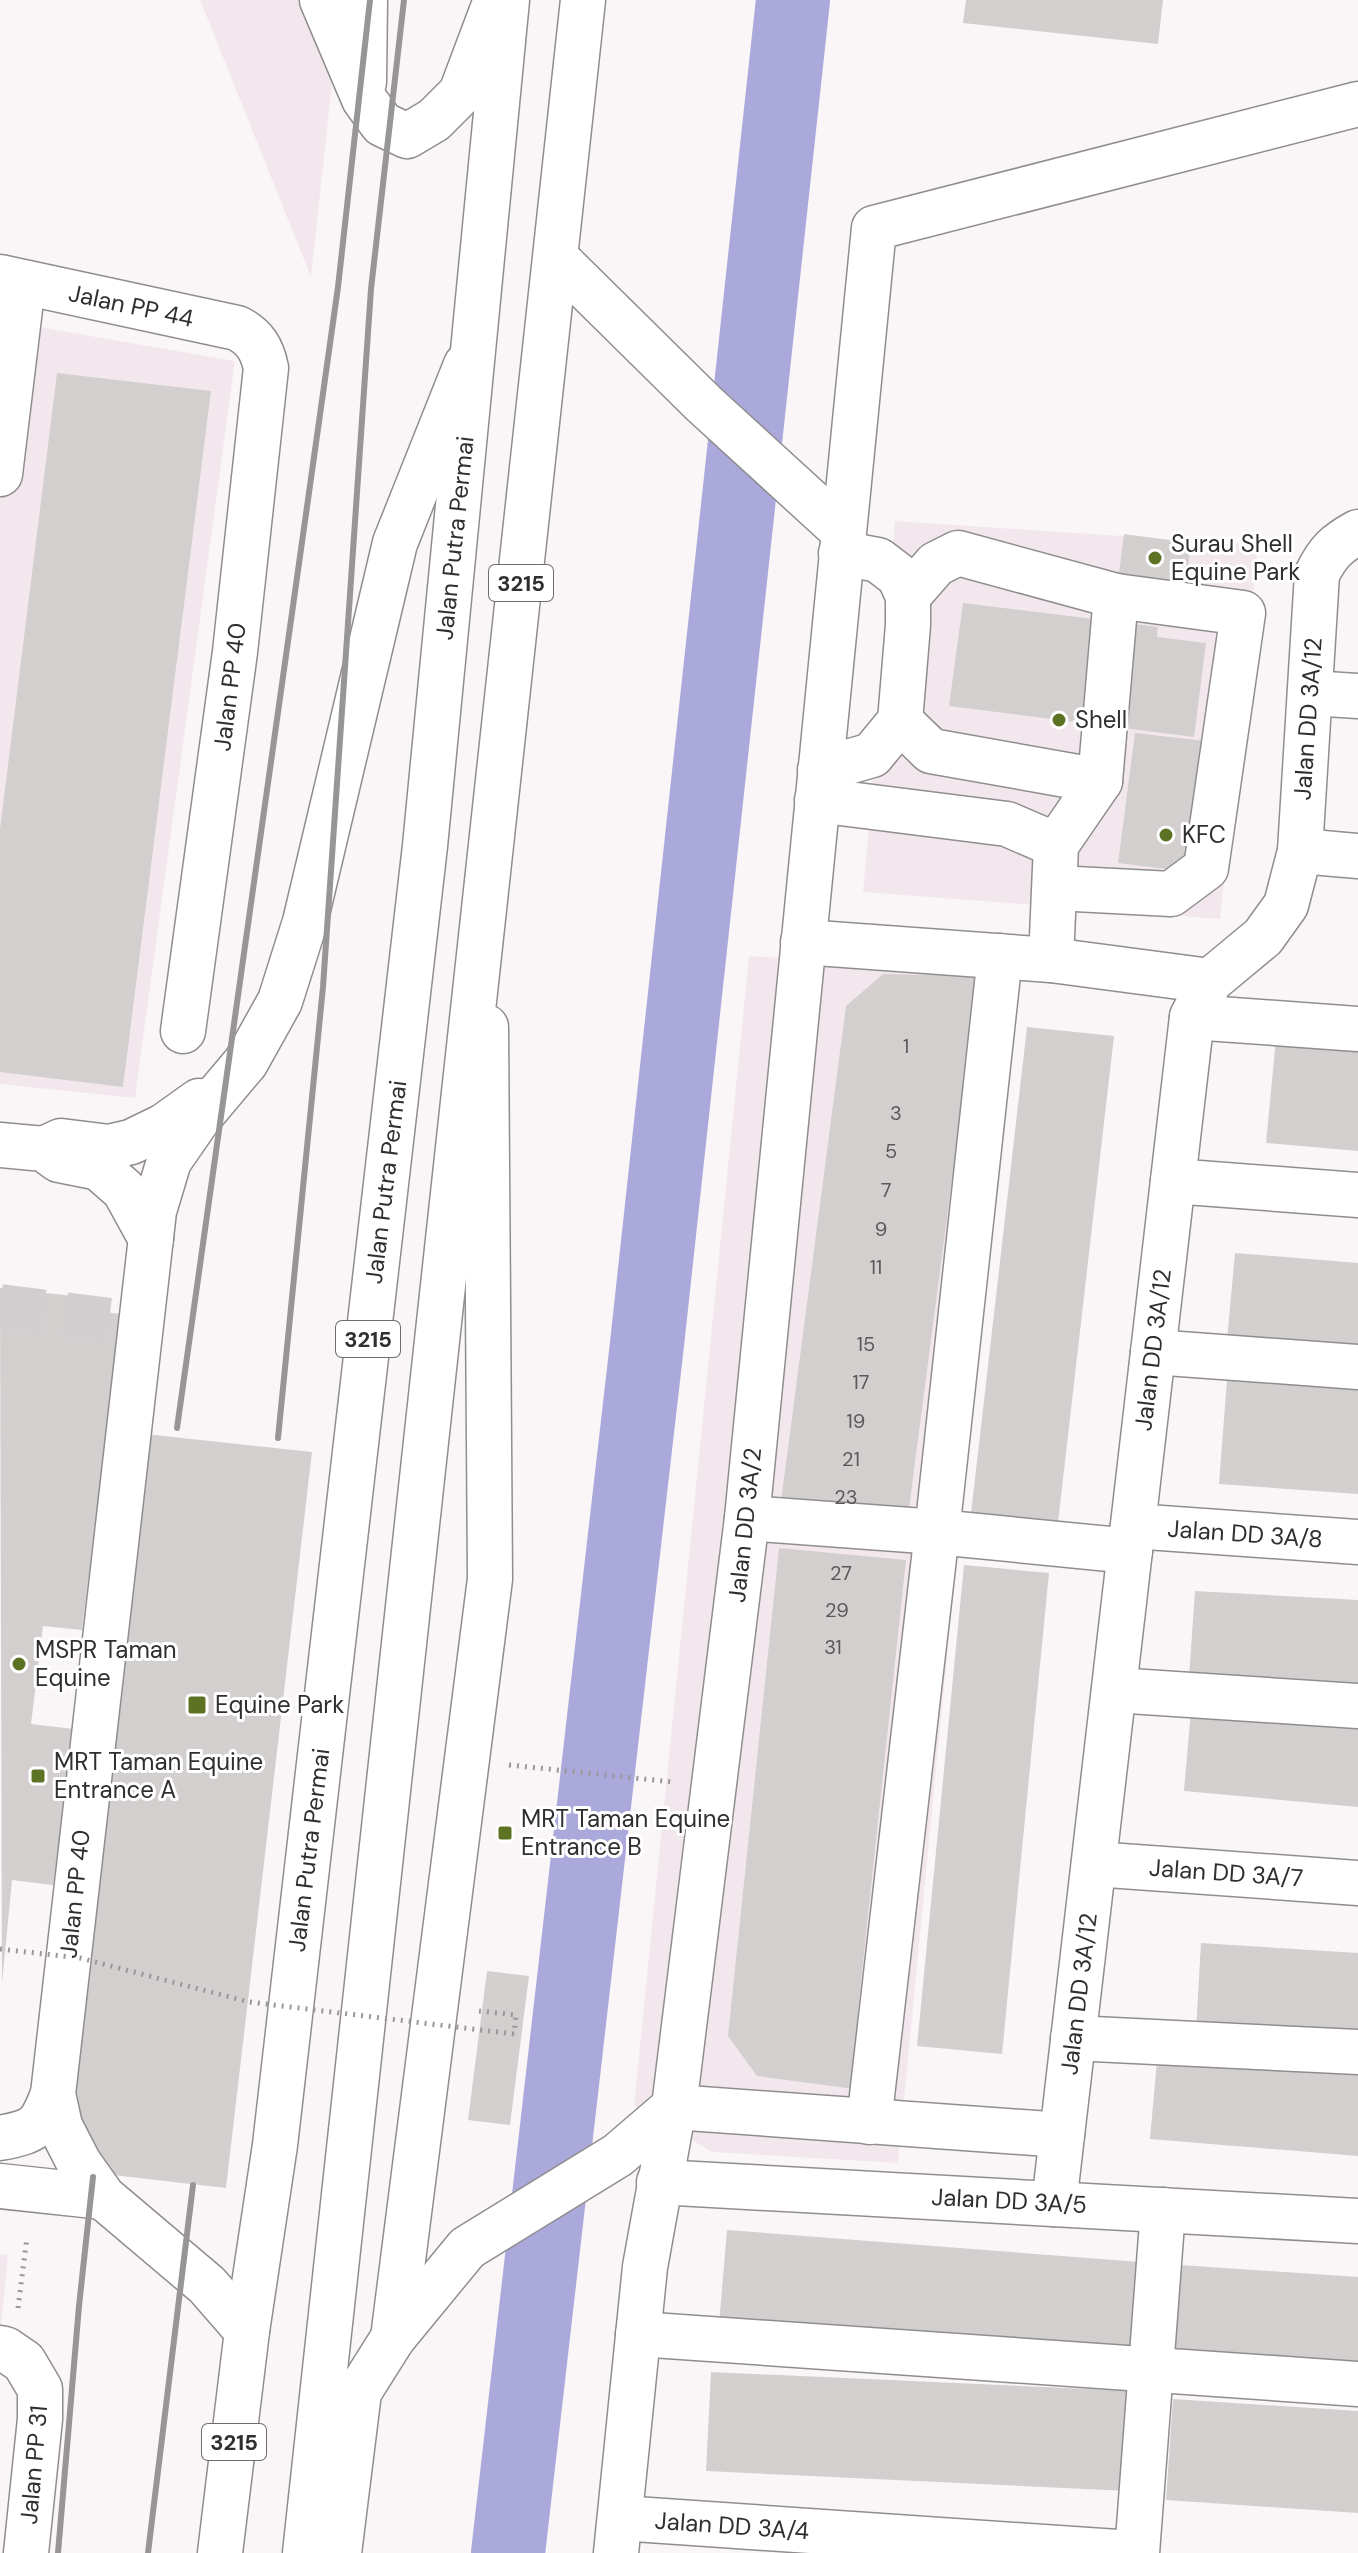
<svg xmlns="http://www.w3.org/2000/svg" width="1358" height="2553" font-family="'DM Sans',sans-serif">
<rect width="100%" height="100%" fill="#faf6f8"/>
<g fill="#f3e7ee">
<path d="M200 0H341L311 277Z"/>
<path d="M0 316 38 327 235 361 135 1098 0 1084Z"/>
<path d="M895 521 1258 545 1220 919 863 892Z"/>
<path d="M749 956 1013 972 898 2163 712 2152 634 2105Z"/>
<path d="M0 2254 8 2255 0 2335Z"/>
</g>
<g fill="none" stroke-linecap="round" stroke-linejoin="round">
<path stroke="#aba9dc" stroke-width="74" d="M508 2553 647 1344 793 0"/>
</g>
<g fill="#d3cfcf">
<path d="M966 0H1163L1158 44 963 23Z"/>
<path d="M57 373 211 391 123 1087 0 1072V829Z"/>
<path d="M1124 534 1191 543 1186 582 1119 573Z"/>
<path d="M963 603 1158 627 1157 637 1206 643 1194 737 949 706Z"/>
<path d="M1135 733 1214 742 1198 873 1118 863Z"/>
<path d="M883 974 982 976 962 1102 907 1524 780 1509 846 1006Z"/>
<path d="M1027 1027 1114 1036 1056 1540 969 1531Z"/>
<path d="M1276 1039 1358 1046V1151L1266 1143Z"/>
<path d="M1235 1253 1358 1263V1362L1226 1351Z"/>
<path d="M0 1288 82 1297 80 1309 121 1314 82 1630 43 1626 31 1724 74 1729 53 1885 12 1880 2 1984Z"/>
<path d="M1227 1379 1358 1388V1494L1219 1484Z"/>
<path d="M145 1434 312 1452 226 2188 60 2169Z"/>
<path d="M779 1548 906 1560 858 2009 854 2089 757 2076 728 2036Z"/>
<path d="M964 1565 1049 1573 1002 2054 917 2046Z"/>
<path d="M1195 1591 1358 1600V1702L1188 1692Z"/>
<path d="M1191 1710 1358 1725V1807L1184 1791Z"/>
<path d="M1201 1943 1358 1953V2039L1196 2030Z"/>
<path d="M487 1971 529 1976 510 2125 468 2120Z"/>
<path d="M1158 2049 1358 2065V2156L1150 2139Z"/>
<path d="M727 2230 1140 2262 1132 2368 718 2336Z"/>
<path d="M1181 2265 1358 2277V2380L1173 2368Z"/>
<path d="M711 2372 1133 2391 1128 2491 706 2471Z"/>
<path d="M1173 2399 1358 2411V2513L1166 2500Z"/>
</g>
<g fill="none" stroke-linecap="round" stroke-linejoin="round">
<path stroke="#d2ced0" stroke-width="44" stroke-dasharray="44 22" stroke-linecap="butt" d="M0 1306 142 1324"/>
<g stroke="#908d8f" stroke-width="47">
<g id="minor">
<path d="M322 0 364 99 382 124 407 136 434 120 461 93 496 0"/>
<path d="M364 82 365 0"/>
<path d="M0 277 237 328C255 337 262 349 266 368L235 652 183 1031"/>
<path d="M0 474 23 284"/>
<path d="M908 596 936 564 958 553 1116 596 1243 613 1206 868 1171 894 1056 888"/>
<path d="M1310 693 1358 696"/>
<path d="M900 721 931 751 1100 781"/>
<path d="M820 770 872 755 900 721 908 625V596L899 576 878 560 841 553"/>
<path d="M817 800 1007 824 1056 845"/>
<path d="M1300 851 1358 856"/>
<path d="M803 942 1051 960 1210 981"/>
<path d="M1051 960 1056 845 1100 781 1116 596"/>
<path d="M1192 1017 1358 1029"/>
<path d="M0 1145 44 1149 59 1160 99 1168 124 1190 151 1239"/>
<path d="M44 1149 61 1141 109 1147 131 1142 164 1126 199 1101"/>
<path d="M1173 1181 1358 1195"/>
<path d="M1153 1352 1358 1367"/>
<path d="M747 1518 937 1532 1130 1551"/>
<path d="M1133 1526 1358 1542"/>
<path d="M1114 1690 1358 1706"/>
<path d="M1094 1864 1358 1883"/>
<path d="M1073 2038 1358 2052"/>
<path d="M674 2107 1062 2135"/>
<path d="M869 2122 937 1532 1000 956"/>
<path d="M0 2138C36 2131 40 2128 53 2094"/>
<path d="M659 2182 1358 2221"/>
<path d="M0 2186 103 2197"/>
<path d="M1054 2204 1192 1017 1210 981 1263 937 1286 905 1300 851 1317 574C1328 552 1336 544 1358 532"/>
<path d="M247 2331 207 2285 103 2197 79 2163 60 2126 53 2094 154 1211 169 1161 198 1119 246 1062 280 1001 305 922 395 543 466 365"/>
<path d="M638 2334 1358 2384"/>
<path d="M393 2338 490 1579 486 1027"/>
<path d="M0 2348 5 2349 24 2362 40 2389V2419L26 2553"/>
<path d="M620 2518 1132 2553"/>
<path d="M616 2553 645 2267 674 2107 747 1518 874 228 1358 104"/>
<path d="M1137 2553 1163 2210"/>
</g>
</g>
<g stroke="#908d8f" stroke-width="47">
<g id="major">
<path d="M556 258 704 404 843 531"/>
<path d="M220 2553 247 2331 275 2145 425 846 507 0"/>
<path d="M305 2553 583 0"/>
<path d="M339 2553 359 2392 393 2338 467 2248 618 2155 674 2107"/>
</g>
</g>
<g stroke="#999798" stroke-width="5" stroke-dasharray="2 6" stroke-linecap="butt">
<path d="M509 1765 673 1782"/>
<path d="M479 2011 516 2015 514 2034"/>
<path d="M18 2308 27 2237"/>
</g>
<use href="#minor" stroke="#fff" stroke-width="44"/>
<use href="#major" stroke="#fff" stroke-width="44"/>
<g stroke="#989596" stroke-width="6">
<path d="M177 1428 338 287 370 0"/>
<path d="M278 1438 323 987 371 289 404 0"/>
<path d="M58 2553 79 2306 93 2177"/>
<path d="M148 2553 193 2185"/>
</g>
<path stroke="#999798" stroke-width="5" stroke-dasharray="2 6" stroke-linecap="butt" d="M0 1949 80 1958 249 2002 514 2034"/>
</g>
<g fill="#5d7222" stroke="#fff" stroke-width="3">
<circle cx="1155" cy="558" r="8"/>
<circle cx="1059" cy="720" r="8"/>
<circle cx="1166" cy="835" r="8"/>
<circle cx="19" cy="1664" r="8"/>
<rect x="187" y="1695" width="20" height="20" rx="4"/>
<rect x="30" y="1768" width="16" height="16" rx="4"/>
<rect x="497" y="1825" width="16" height="16" rx="4"/>
</g>
<g text-anchor="middle" stroke-width="6" stroke-linejoin="round" paint-order="stroke">
<g font-size="20" fill="#595757">
<text x="906" y="1053">1</text>
<text x="896" y="1120">3</text>
<text x="891" y="1158">5</text>
<text x="886" y="1197">7</text>
<text x="881" y="1236">9</text>
<text x="876" y="1274">11</text>
<text x="866" y="1351">15</text>
<text x="861" y="1389">17</text>
<text x="856" y="1428">19</text>
<text x="851" y="1466">21</text>
<text x="846" y="1504">23</text>
<text x="841" y="1580">27</text>
<text x="837" y="1617">29</text>
<text x="833" y="1654">31</text>
</g>
<g fill="#fff" stroke="#6e6d6d" stroke-width="2">
<rect x="489" y="565" width="64" height="36" rx="6"/>
<rect x="336" y="1321" width="64" height="36" rx="6"/>
<rect x="202" y="2424" width="64" height="36" rx="6"/>
</g>
<g font-size="22" font-weight="bold" fill="#302f2f">
<text x="521" y="591">3215</text>
<text x="368" y="1347">3215</text>
<text x="234" y="2450">3215</text>
</g>
<g font-size="24" fill="#302f2f" stroke="#fff">
<text transform="translate(131 306) rotate(12)" y="8">Jalan PP 44</text>
<text transform="translate(455 538) rotate(-84)" y="8">Jalan Putra Permai</text>
<text transform="translate(230 687) rotate(-83)" y="8">Jalan PP 40</text>
<text transform="translate(1308 719) rotate(-86)" y="8">Jalan DD 3A/12</text>
<text transform="translate(386 1182) rotate(-83)" y="8">Jalan Putra Permai</text>
<text transform="translate(1153 1350) rotate(-83)" y="8">Jalan DD 3A/12</text>
<text transform="translate(745 1525) rotate(-84)" y="8">Jalan DD 3A/2</text>
<text transform="translate(1245 1534) rotate(4)" y="8">Jalan DD 3A/8</text>
<text transform="translate(309 1850) rotate(-83)" y="8">Jalan Putra Permai</text>
<text transform="translate(1226 1873) rotate(4)" y="8">Jalan DD 3A/7</text>
<text transform="translate(75 1894) rotate(-84)" y="8">Jalan PP 40</text>
<text transform="translate(1079 1994) rotate(-83)" y="8">Jalan DD 3A/12</text>
<text transform="translate(1009 2201) rotate(3)" y="8">Jalan DD 3A/5</text>
<text transform="translate(34 2465) rotate(-85)" y="8">Jalan PP 31</text>
<text transform="translate(732 2526) rotate(4)" y="8">Jalan DD 3A/4</text>
</g>
<g font-size="24" fill="#302f2f" stroke="#fff" text-anchor="start">
<text x="1171" y="552">Surau Shell<tspan x="1171" dy="28">Equine Park</tspan></text>
<text x="1075" y="728">Shell</text>
<text x="1182" y="843">KFC</text>
<text x="35" y="1658">MSPR Taman<tspan x="35" dy="28">Equine</tspan></text>
<text x="215" y="1713">Equine Park</text>
<text x="54" y="1770">MRT Taman Equine<tspan x="54" dy="28">Entrance A</tspan></text>
<text x="521" y="1827">MRT Taman Equine<tspan x="521" dy="28">Entrance B</tspan></text>
</g>
</g>
</svg>
